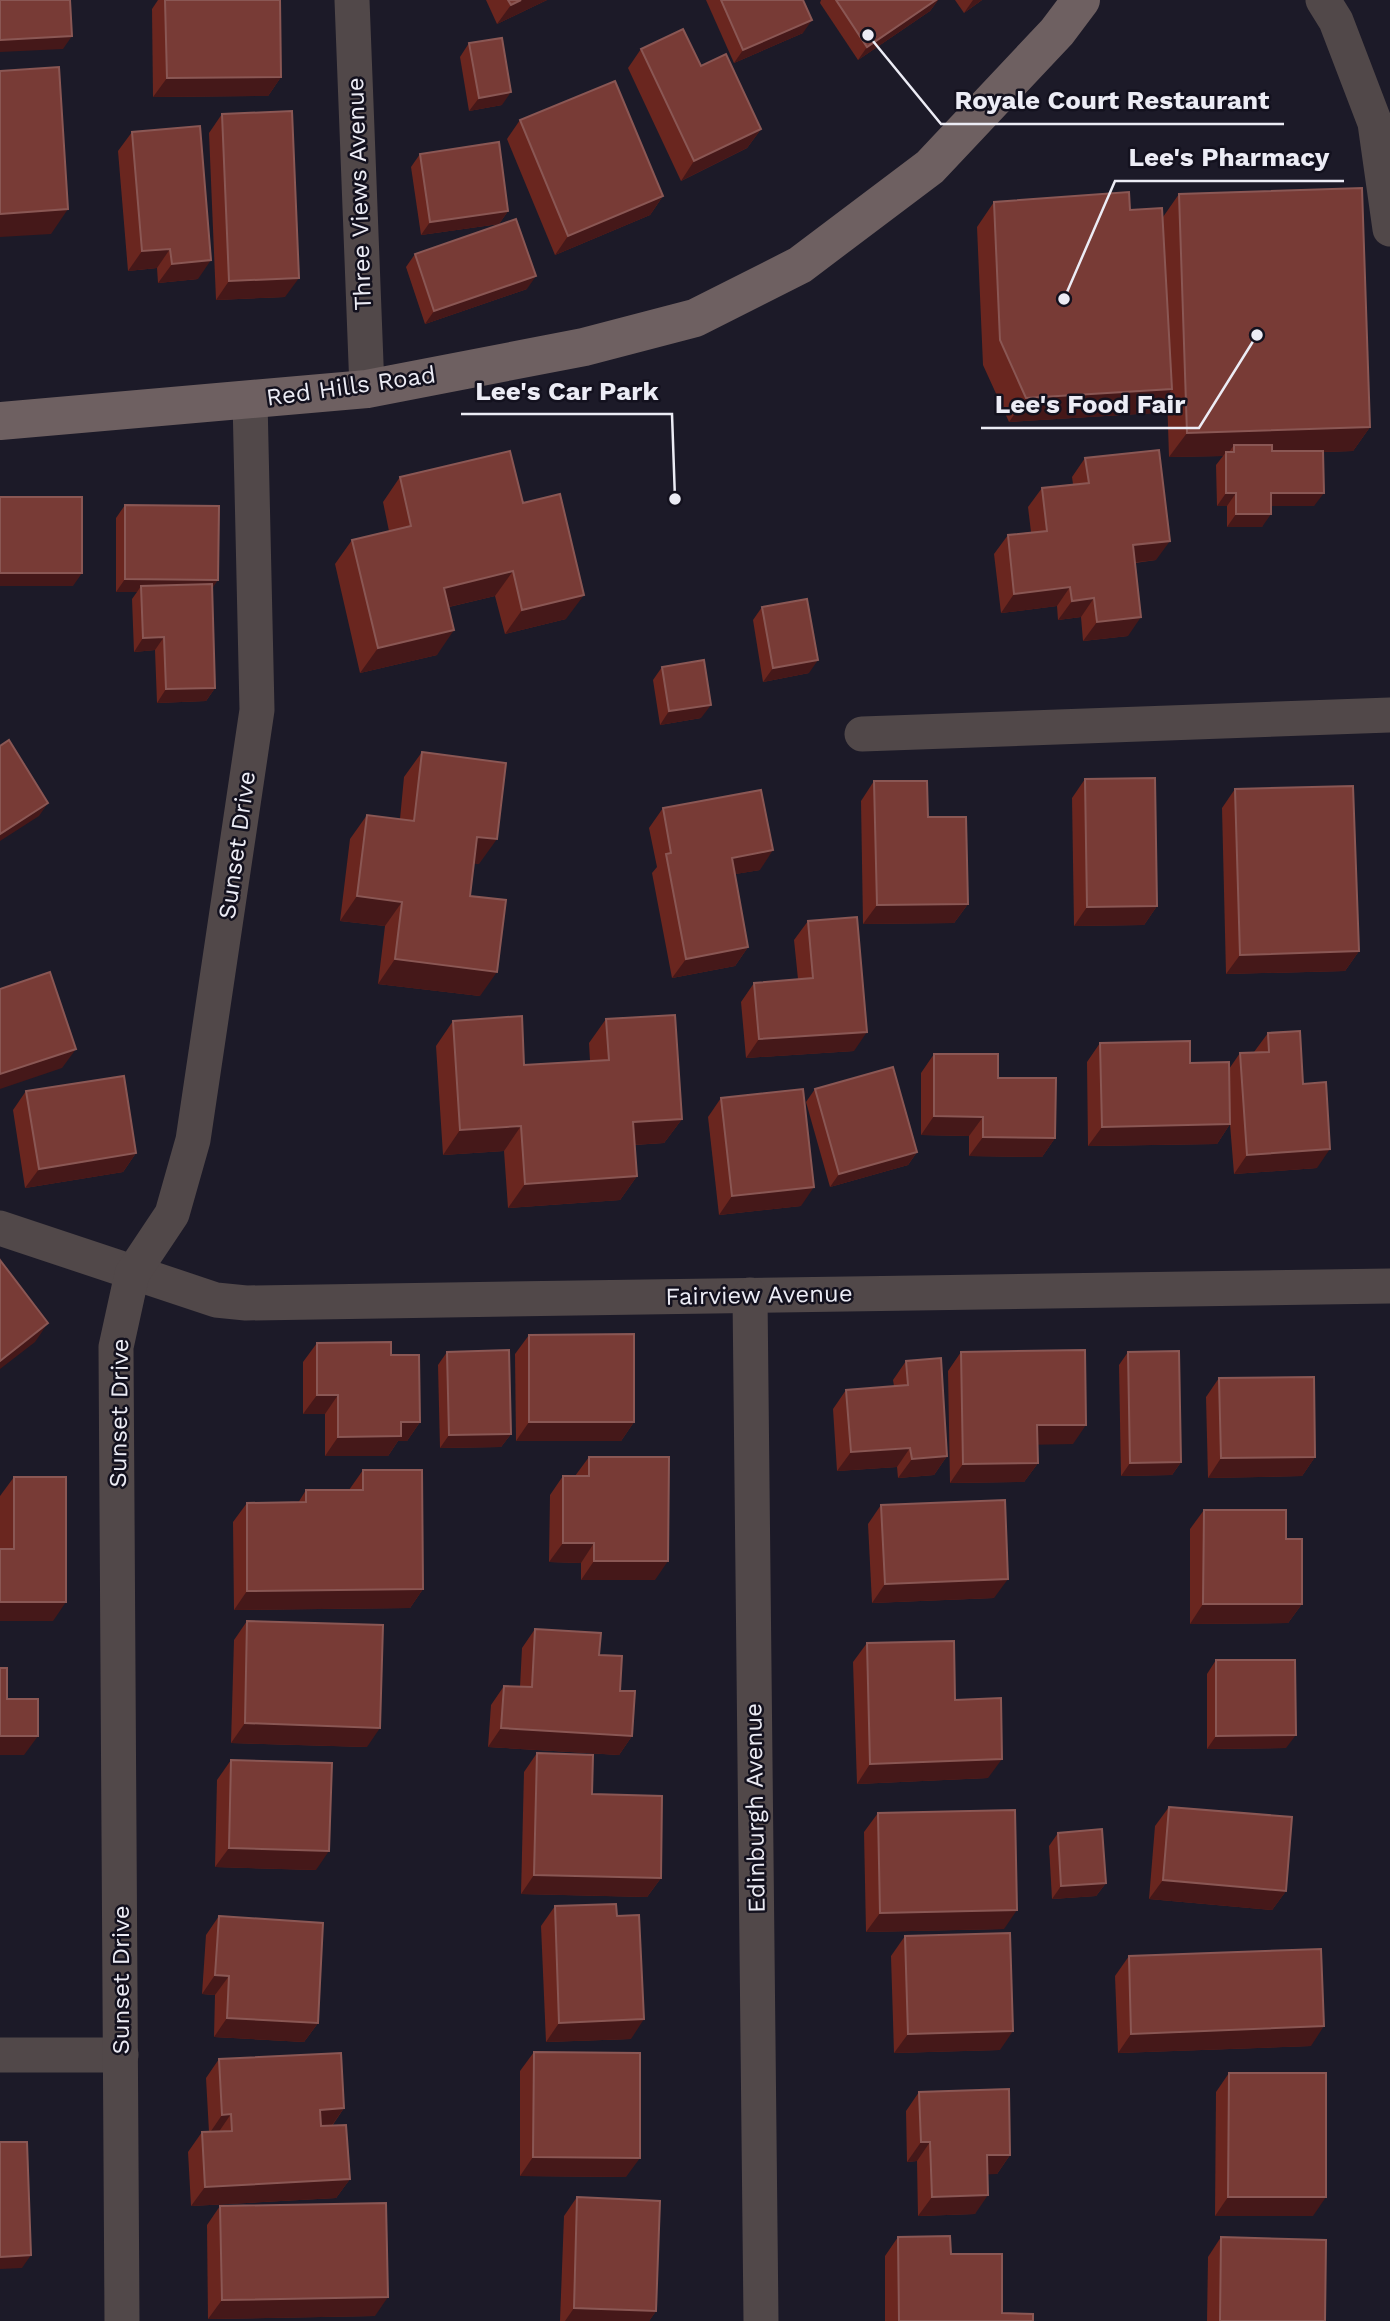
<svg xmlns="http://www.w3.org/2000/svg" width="1390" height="2321" font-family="'Work Sans',sans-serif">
<rect width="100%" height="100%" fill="#1c1a28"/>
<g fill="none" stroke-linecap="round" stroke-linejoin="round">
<g stroke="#514849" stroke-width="35">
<path d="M352 0 367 389"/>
<path d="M1323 0 1336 21 1375 123 1390 229"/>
<path d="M862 734 1390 715"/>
<path d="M0 1228 216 1300 246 1303 1390 1286"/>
<path d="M750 1295 761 2321"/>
<path d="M0 2055H121"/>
<path d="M122 2321 116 1347 132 1274 172 1214 193 1140 257 710 250 400"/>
</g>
<path stroke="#6e6061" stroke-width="38" d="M0 421 367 389 584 347 695 318 800 265 930 167 1057 32 1081 0"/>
</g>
<g fill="#6a261f">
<path d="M158 0H280L281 77 268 96 153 97 152 9Z"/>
<path d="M486 0H547L497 24Z"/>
<path d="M706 0H803V33L734 63Z"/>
<path d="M821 0H938L930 11 858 60 820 3Z"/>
<path d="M955 0H982L964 13Z"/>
<path d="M469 43 502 105 469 111 460 57Z"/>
<path d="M641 49 701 66 761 129 747 148 681 181 628 68Z"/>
<path d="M222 114 285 297 216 300 209 133Z"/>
<path d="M520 120 663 196 650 215 555 255 507 139Z"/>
<path d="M132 132 198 279 158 283 157 268 128 271 118 151Z"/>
<path d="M420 154 508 211 499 224 421 235 411 167Z"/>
<path d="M1179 194 1370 427 1353 451 1323 452 1314 506H1271L1262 527H1227V506H1217L1216 465 1223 456 1169 457 1167 395 1154 413 1009 422 983 365 977 227 994 202 1130 210 1163 217Z"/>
<path d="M415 254 527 289 425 324 406 267Z"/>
<path d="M1085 458 1156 560 1135 563 1128 636 1083 641 1081 617 1058 620 1057 606 1001 613 994 554 1008 535 1031 532 1028 507 1042 488 1073 484 1072 477Z"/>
<path d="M400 477 523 503 566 619 505 634 495 596 449 607 437 655 360 673 335 564 352 540 389 531 383 502Z"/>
<path d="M125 505 212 589 215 688 206 701 157 703 155 650 134 652 132 599 137 592H116V518Z"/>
<path d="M762 607 809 673 763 682 753 620Z"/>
<path d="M662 667 701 718 660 725 653 680Z"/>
<path d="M422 752 479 864 474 863 470 896 480 996 378 984 385 926 340 921 350 839 367 815 400 819 404 777Z"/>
<path d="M1085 779 1157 906 1144 925 1074 926 1072 798Z"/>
<path d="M874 781 928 817 968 904 954 923 863 924 861 801Z"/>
<path d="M1235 789 1359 951 1345 971 1226 974 1222 808Z"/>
<path d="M663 808 760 870 735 874 748 947 735 966 672 978 652 873 657 867 649 828Z"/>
<path d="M808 921 854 1051 746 1058 741 1002 754 983 798 979 794 940Z"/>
<path d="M606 1019 682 1119 664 1143 634 1145 637 1176 620 1200 508 1208 504 1151 443 1155 436 1046 453 1021 524 1065 590 1061 589 1043Z"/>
<path d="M1268 1033 1303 1084 1317 1168 1234 1174 1230 1124 1217 1144 1088 1146 1087 1062 1100 1043 1190 1063 1229 1069 1240 1053 1254 1052Z"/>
<path d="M934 1054 998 1078 1055 1138 1042 1157 969 1156V1136L921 1135V1073Z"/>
<path d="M815 1089 917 1152 908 1165 830 1187 806 1102Z"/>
<path d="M26 1091 136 1153 123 1172 25 1188 13 1110Z"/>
<path d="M721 1098 801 1206 719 1215 708 1117Z"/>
<path d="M529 1335 634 1422 621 1441H516L515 1354Z"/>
<path d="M317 1343 391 1355 420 1422 407 1441H398L388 1456H325V1414H303V1362Z"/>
<path d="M447 1352 511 1434 501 1447 440 1448 438 1365Z"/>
<path d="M961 1352 1073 1444H1037L1038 1463 1024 1482 950 1483 948 1371Z"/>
<path d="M1128 1352 1181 1462 1172 1475 1121 1476 1119 1365Z"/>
<path d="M906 1361 947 1456 934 1475 898 1478 897 1467 837 1471 833 1409 846 1390 894 1386 893 1380Z"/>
<path d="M1219 1378 1315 1457 1302 1476 1208 1478 1206 1397Z"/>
<path d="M589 1457 655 1580H581V1563L549 1562 550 1495 563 1476H575Z"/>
<path d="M363 1470 423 1589 410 1608 234 1610 233 1522 247 1503H298L306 1490H349Z"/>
<path d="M14 1477 53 1621H0V1496Z"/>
<path d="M881 1505 994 1598 872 1603 868 1524Z"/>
<path d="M1204 1510 1286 1539 1302 1604 1288 1623 1190 1624V1529Z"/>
<path d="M247 1621 367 1747 231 1743 234 1640Z"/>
<path d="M535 1629 599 1655 620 1691 632 1736 619 1755 488 1747 491 1705 504 1686 520 1687 522 1648Z"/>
<path d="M867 1643 955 1700 988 1778 857 1784 853 1662Z"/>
<path d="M1216 1660 1286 1748 1207 1749V1674Z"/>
<path d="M537 1753 592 1794 661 1878 647 1897 521 1894 524 1772Z"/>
<path d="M231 1760 316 1870 215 1867 217 1780Z"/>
<path d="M1169 1807 1286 1891 1272 1910 1149 1899 1155 1826Z"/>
<path d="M878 1813 1004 1929 866 1932 864 1832Z"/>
<path d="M1058 1833 1106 1883 1096 1896 1052 1899 1049 1846Z"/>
<path d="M555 1906 617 1916 631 2039 546 2042 541 1926Z"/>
<path d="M219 1916 318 2023 304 2042 214 2037 215 1995 202 1994 206 1935Z"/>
<path d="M905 1936 1000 2050 894 2053 891 1956Z"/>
<path d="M1129 1956 1311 2046 1118 2053 1115 1976Z"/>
<path d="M534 2052 626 2177 520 2176V2071Z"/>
<path d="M219 2059 344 2108 332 2126 350 2179 336 2198 191 2206 188 2152 202 2132H209L206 2078Z"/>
<path d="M1229 2073 1313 2216H1215L1216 2092Z"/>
<path d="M919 2092 1010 2155 997 2174H988L975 2214 918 2216 917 2161 907 2162 906 2111Z"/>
<path d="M577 2197 656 2311 649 2321H560L564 2216Z"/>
<path d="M220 2206 375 2316 208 2319 207 2225Z"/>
<path d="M898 2237 951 2254 1002 2313 1033 2321H885V2256Z"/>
<path d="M1221 2237 1325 2321H1207L1208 2257Z"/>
</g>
<g fill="#451819">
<path d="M521 0H547L497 24 511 5Z"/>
<path d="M936 0H938L930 11 858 60 867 47Z"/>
<path d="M973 0H982L964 13Z"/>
<path d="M812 20 803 33 734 63 743 50Z"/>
<path d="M72 36 63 49 0 52V40Z"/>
<path d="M281 77 268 96 153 97 167 78Z"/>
<path d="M511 92 502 105 469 111 479 98Z"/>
<path d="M761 129 747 148 681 181 694 161Z"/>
<path d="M663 196 650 215 555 255 568 236Z"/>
<path d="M68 209 51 234 0 237V214Z"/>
<path d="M508 211 499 224 421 235 430 222Z"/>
<path d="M170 249 157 268 128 271 142 251Z"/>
<path d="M211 260 198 279 158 283 172 264Z"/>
<path d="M536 276 527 289 425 324 434 311Z"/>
<path d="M299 278 285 297 216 300 229 281Z"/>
<path d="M1172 389 1154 413 1009 422 1026 398Z"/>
<path d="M1370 427 1353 451 1232 455 1234 452V445L1227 455 1226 452 1223 456 1169 457 1187 433Z"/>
<path d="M1226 493H1236L1227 506H1217Z"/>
<path d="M1271 493H1324L1314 506H1262Z"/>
<path d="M1236 514H1271L1262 527H1227Z"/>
<path d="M1170 541 1156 560 1120 564 1133 545Z"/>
<path d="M513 571 495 596 427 612 444 588Z"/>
<path d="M0 573H82L73 586H0Z"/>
<path d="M125 579 218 580 209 593 141 586 137 592H116Z"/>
<path d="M1070 587 1057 606 1001 613 1014 594Z"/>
<path d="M584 595 566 619 505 634 522 610Z"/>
<path d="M1094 598 1081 617 1058 620 1072 601Z"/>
<path d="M1141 617 1128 636 1083 641 1097 622Z"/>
<path d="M454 630 437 655 360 673 378 648Z"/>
<path d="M164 637 155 650 134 652 143 638Z"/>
<path d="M818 660 809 673 763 682 773 668Z"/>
<path d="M215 688 206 701 157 703 166 689Z"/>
<path d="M711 705 701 718 660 725 669 711Z"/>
<path d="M48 803 39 816 0 841V834Z"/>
<path d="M477 837 497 839 479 864 460 862Z"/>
<path d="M773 850 760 870 718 877 732 858Z"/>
<path d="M357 896 402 902 385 926 340 921Z"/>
<path d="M968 904 954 923 863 924 877 905Z"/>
<path d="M1157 906 1144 925 1074 926 1087 907Z"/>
<path d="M748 947 735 966 672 978 686 959Z"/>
<path d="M1359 951 1345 971 1226 974 1240 955Z"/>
<path d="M395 959 497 972 480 996 378 984Z"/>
<path d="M867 1032 854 1051 746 1058 759 1039Z"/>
<path d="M76 1049 62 1068 0 1089V1074Z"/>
<path d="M934 1116 983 1117 969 1136 921 1135Z"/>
<path d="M682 1119 664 1143 615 1146 633 1122Z"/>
<path d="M1230 1124 1217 1144 1088 1146 1102 1127Z"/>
<path d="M521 1126 504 1151 443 1155 460 1130Z"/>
<path d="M983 1137 1055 1138 1042 1157 969 1156Z"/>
<path d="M1330 1149 1317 1168 1234 1174 1247 1155Z"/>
<path d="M917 1152 908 1165 830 1187 839 1174Z"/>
<path d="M136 1153 123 1172 25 1188 39 1169Z"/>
<path d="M637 1176 620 1200 508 1208 525 1184Z"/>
<path d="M814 1187 801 1206 719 1215 732 1196Z"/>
<path d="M48 1323 35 1342 0 1369V1361Z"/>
<path d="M317 1395H338L325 1414H303Z"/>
<path d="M401 1422H420L407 1441H398L388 1456H325L338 1437Z"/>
<path d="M529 1422H634L621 1441H516Z"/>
<path d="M1037 1425H1086L1073 1444 1024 1445Z"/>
<path d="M511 1434 501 1447 440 1448 449 1435Z"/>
<path d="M910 1448 897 1467 837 1471 851 1452Z"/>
<path d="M947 1456 934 1475 898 1478 912 1459Z"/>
<path d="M1315 1457 1302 1476 1208 1478 1221 1458Z"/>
<path d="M1181 1462 1172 1475 1121 1476 1130 1463Z"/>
<path d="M1038 1463 1024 1482 950 1483 963 1464Z"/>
<path d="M563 1543H594L581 1563 549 1562Z"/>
<path d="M594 1561H668L655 1580H581Z"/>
<path d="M1008 1579 994 1598 872 1603 885 1584Z"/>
<path d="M423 1589 410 1608 234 1610 247 1591Z"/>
<path d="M0 1602H66L53 1621H0Z"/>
<path d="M1203 1604H1302L1288 1623 1190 1624Z"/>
<path d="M245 1723 380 1728 367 1747 231 1743Z"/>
<path d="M501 1728 632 1736 619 1755 488 1747Z"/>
<path d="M1296 1735 1286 1748 1207 1749 1216 1736Z"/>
<path d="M0 1736H38L24 1755H0Z"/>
<path d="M1002 1759 988 1778 857 1784 870 1764Z"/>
<path d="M229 1848 329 1851 316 1870 215 1867Z"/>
<path d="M534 1875 661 1878 647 1897 521 1894Z"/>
<path d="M1163 1880 1286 1891 1272 1910 1149 1899Z"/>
<path d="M1106 1883 1096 1896 1052 1899 1061 1886Z"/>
<path d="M1017 1910 1004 1929 866 1932 880 1913Z"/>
<path d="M215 1975 229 1976 215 1995 202 1994Z"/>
<path d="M227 2018 318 2023 304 2042 214 2037Z"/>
<path d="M644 2019 631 2039 546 2042 559 2023Z"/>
<path d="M1324 2026 1311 2046 1118 2053 1131 2034Z"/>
<path d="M1013 2031 1000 2050 894 2053 908 2034Z"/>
<path d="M344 2108 330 2128 306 2129 320 2110Z"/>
<path d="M231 2114 218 2133 209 2134 222 2115Z"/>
<path d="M921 2142H930L917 2161 907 2162Z"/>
<path d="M987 2155H1010L997 2174 974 2175Z"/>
<path d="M533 2157 640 2158 626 2177 520 2176Z"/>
<path d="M350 2179 336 2198 191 2206 205 2187Z"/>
<path d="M988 2195 975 2214 918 2216 932 2197Z"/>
<path d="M1228 2197H1326L1313 2216H1215Z"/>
<path d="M31 2255 22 2268 0 2269V2257Z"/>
<path d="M388 2297 375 2316 208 2319 222 2300Z"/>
<path d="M574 2308 656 2311 649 2321H565Z"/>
</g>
<g fill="#783b36" stroke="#8a5754" stroke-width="2">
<path d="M0 0H70L72 36 0 40Z"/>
<path d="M165 0H280L281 77 167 78Z"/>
<path d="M508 0H521L511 5Z"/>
<path d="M721 0H803L812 20 743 50Z"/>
<path d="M836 0H936L867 47Z"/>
<path d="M683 29 701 66 726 54 761 129 694 161 641 49Z"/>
<path d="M502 38 511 92 479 98 469 43Z"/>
<path d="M59 67 68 209 0 214V71Z"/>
<path d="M615 81 663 196 568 236 520 120Z"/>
<path d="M292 111 299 278 229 281 222 114Z"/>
<path d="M200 126 211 260 172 264 170 249 142 251 132 132Z"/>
<path d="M499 142 508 211 430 222 420 154Z"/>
<path d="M1362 188 1370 427 1187 433 1179 194Z"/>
<path d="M1129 192 1130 210 1162 208 1172 389 1026 398 1000 340 994 202Z"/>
<path d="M516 219 536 276 434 311 415 254Z"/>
<path d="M1234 445H1272V451H1323L1324 493H1271V514H1236V493H1226V452H1234Z"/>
<path d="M1159 450 1170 541 1133 545 1141 617 1097 622 1094 598 1072 601 1070 587 1014 594 1008 535 1047 531 1042 488 1089 483 1085 458Z"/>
<path d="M510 451 523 503 560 494 584 595 522 610 513 571 444 588 454 630 378 648 352 540 411 526 400 477Z"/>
<rect x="0" y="497" width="82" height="76"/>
<path d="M125 505 219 506 218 580 125 579Z"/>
<path d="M212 584 215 688 166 689 164 637 143 638 141 586Z"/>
<path d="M807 599 818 660 773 668 762 607Z"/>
<path d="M704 660 711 705 669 711 662 667Z"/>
<path d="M9 740 48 803 0 834V746Z"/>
<path d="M422 752 506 763 497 839 477 837 470 896 506 900 497 972 395 959 402 902 357 896 367 815 414 821Z"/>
<path d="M1155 778 1157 906 1087 907 1085 779Z"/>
<path d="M874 781H927L928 817H966L968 904 877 905Z"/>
<path d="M1353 786 1359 951 1240 955 1235 789Z"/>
<path d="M761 790 773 850 732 858 748 947 686 959 666 854 671 853 663 808Z"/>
<path d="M857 917 867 1032 759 1039 754 983 813 978 808 921Z"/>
<path d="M50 972 76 1049 0 1074V989Z"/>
<path d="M675 1015 682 1119 633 1122 637 1176 525 1184 521 1126 460 1130 453 1021 522 1016 524 1065 609 1060 606 1019Z"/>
<path d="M1300 1031 1303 1084 1326 1082 1330 1149 1247 1155 1240 1053 1269 1052 1268 1033Z"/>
<path d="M1190 1041V1063L1229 1062 1230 1124 1102 1127 1100 1043Z"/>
<path d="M934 1054H998V1078H1056L1055 1138 983 1137V1117L934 1116Z"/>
<path d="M893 1067 917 1152 839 1174 815 1089Z"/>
<path d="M124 1076 136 1153 39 1169 26 1091Z"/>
<path d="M803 1089 814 1187 732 1196 721 1098Z"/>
<path d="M0 1260 48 1323 0 1361Z"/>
<path d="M634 1334V1422H529V1335Z"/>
<path d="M391 1342V1355H419L420 1422H401V1436L338 1437V1395H317V1343Z"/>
<path d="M509 1350 511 1434 449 1435 447 1352Z"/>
<path d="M1085 1350 1086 1425H1037L1038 1463 963 1464 961 1352Z"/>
<path d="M1179 1351 1181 1462 1130 1463 1128 1352Z"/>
<path d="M941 1358 947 1456 912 1459 910 1448 851 1452 846 1390 908 1385 906 1361Z"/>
<path d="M1314 1377 1315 1457 1221 1458 1219 1378Z"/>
<path d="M589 1457H669L668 1561H594V1543H563V1476H589Z"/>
<path d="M363 1470H422L423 1589 247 1591V1503L306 1502V1490H363Z"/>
<path d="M14 1477H66V1602H0V1549H14Z"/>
<path d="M1005 1500 1008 1579 885 1584 881 1505Z"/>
<path d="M1204 1510H1286V1539H1302V1604H1203Z"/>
<path d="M247 1621 383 1625 380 1728 245 1723Z"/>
<path d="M535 1629 601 1633 599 1655 622 1656 620 1691H635L632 1736 501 1728 504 1686 532 1687Z"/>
<path d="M954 1641 955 1700 1001 1698 1002 1759 870 1764 867 1643Z"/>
<path d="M1216 1660H1295L1296 1735 1216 1736Z"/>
<path d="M0 1668H7V1699H38V1736H0Z"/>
<path d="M537 1753 593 1755 592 1794 662 1796 661 1878 534 1875Z"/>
<path d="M231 1760 332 1763 329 1851 229 1848Z"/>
<path d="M1169 1807 1292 1817 1286 1891 1163 1880Z"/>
<path d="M1015 1810 1017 1910 880 1913 878 1813Z"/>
<path d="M1102 1829 1106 1883 1061 1886 1058 1833Z"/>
<path d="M616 1904 617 1916 639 1915 644 2019 559 2023 555 1906Z"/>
<path d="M219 1916 323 1923 318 2023 227 2018 229 1976 215 1975Z"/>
<path d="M1010 1933 1013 2031 908 2034 905 1936Z"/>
<path d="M1321 1949 1324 2026 1131 2034 1129 1956Z"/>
<path d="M534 2052 640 2053V2158L533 2157Z"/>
<path d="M341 2053 344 2108 320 2110 321 2126 346 2125 350 2179 205 2187 202 2132 232 2131 231 2114 222 2115 219 2059Z"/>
<path d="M1229 2073H1326V2197H1228Z"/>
<path d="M1009 2089 1010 2155H987L988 2195 932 2197 930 2142H921L919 2092Z"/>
<path d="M0 2142H27L31 2255 0 2257Z"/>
<path d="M577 2197 660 2201 656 2311 574 2308Z"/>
<path d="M386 2203 388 2297 222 2300 220 2206Z"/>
<path d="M950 2236 951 2254H1002V2313L1033 2314V2321H899L898 2237Z"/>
<path d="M1221 2237 1326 2240 1325 2321H1220Z"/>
</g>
<g text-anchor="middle" stroke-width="5" stroke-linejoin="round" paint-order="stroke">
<g font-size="24" fill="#ececf5" stroke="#13111e">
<text transform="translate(359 194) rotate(-92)" y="8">Three Views Avenue</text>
<text transform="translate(351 386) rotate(-8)" y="8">Red Hills Road</text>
<text transform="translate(237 845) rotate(-82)" y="8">Sunset Drive</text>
<text transform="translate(759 1295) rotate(-1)" y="8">Fairview Avenue</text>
<text transform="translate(119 1413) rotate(-89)" y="8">Sunset Drive</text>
<text transform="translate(755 1808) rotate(-91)" y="8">Edinburgh Avenue</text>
<text transform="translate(121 1980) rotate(-90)" y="8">Sunset Drive</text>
</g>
</g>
<path fill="none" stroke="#ececf5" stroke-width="2.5" d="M868 35L941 124H1284M1064 299L1115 181H1344M675 499L672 414H461M1257 335L1199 428H981"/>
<g fill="#ececf5" stroke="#13111e" stroke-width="2.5">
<circle cx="868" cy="35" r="7"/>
<circle cx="1064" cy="299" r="7"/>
<circle cx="675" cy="499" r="7"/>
<circle cx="1257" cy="335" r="7"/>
</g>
<g font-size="26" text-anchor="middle" font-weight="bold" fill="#ececf5" stroke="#13111e" stroke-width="5" stroke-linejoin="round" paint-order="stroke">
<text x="1112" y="109">Royale Court Restaurant</text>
<text x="1229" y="166">Lee's Pharmacy</text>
<text x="567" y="400">Lee's Car Park</text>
<text x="1090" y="413">Lee's Food Fair</text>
</g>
</svg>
